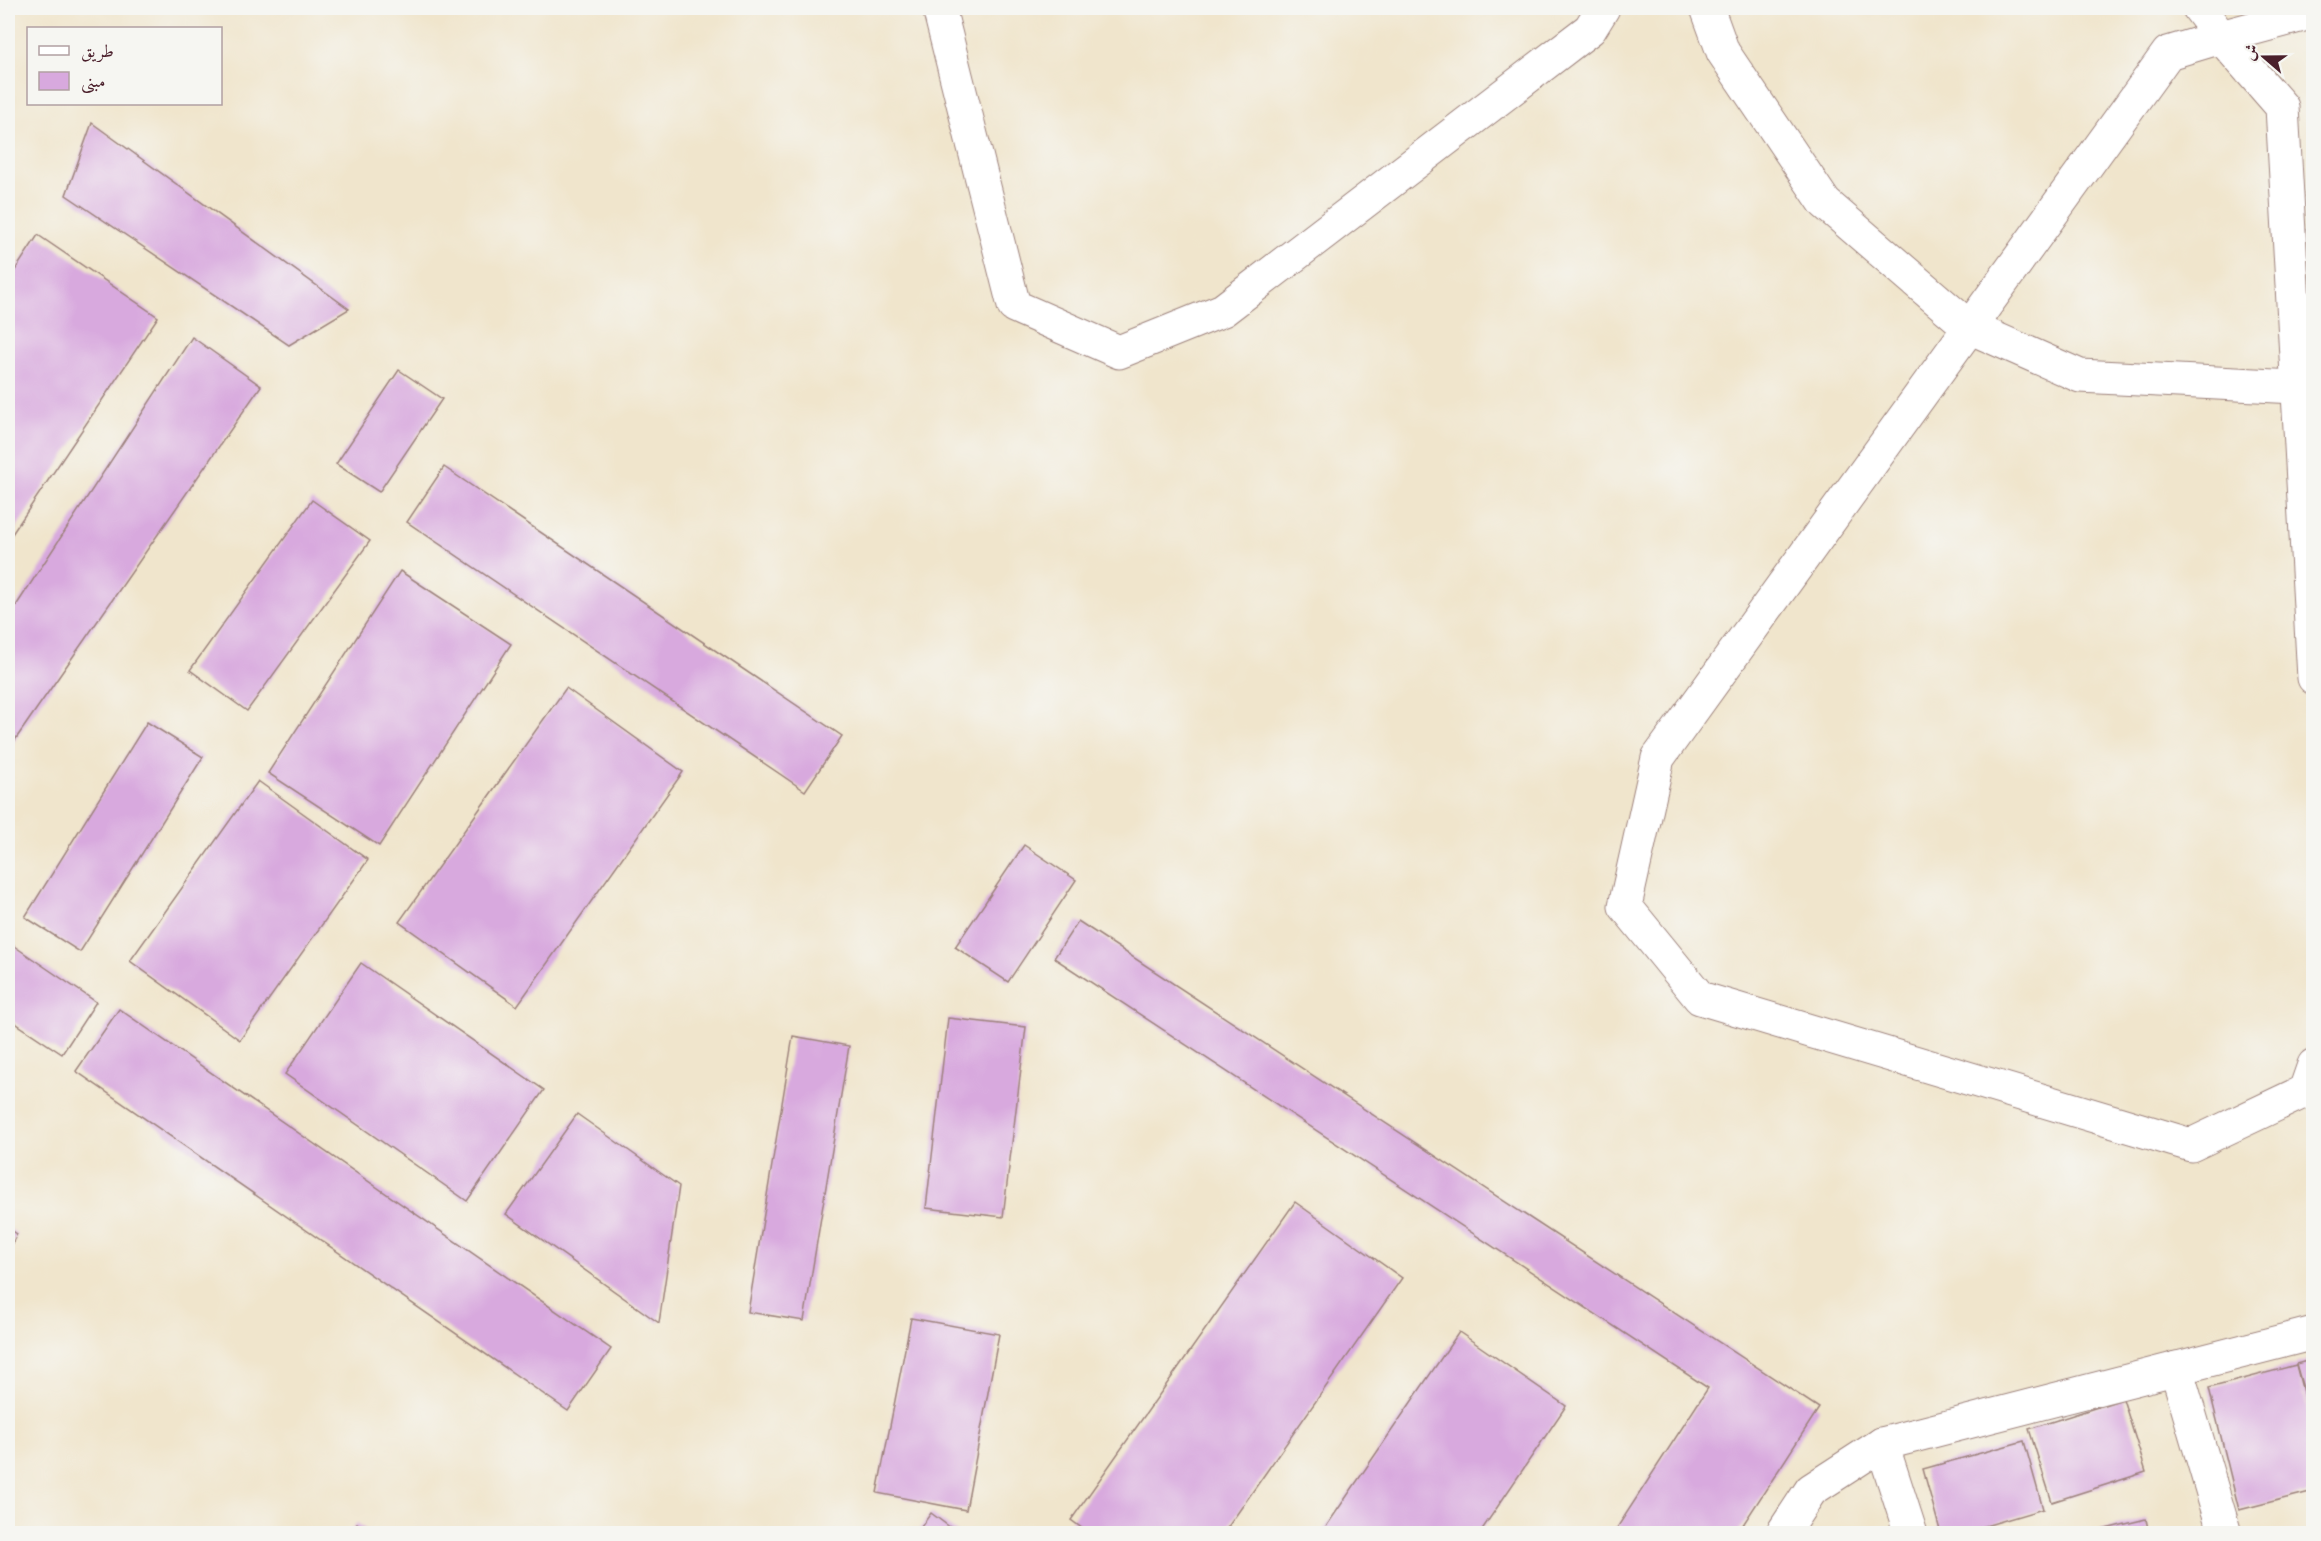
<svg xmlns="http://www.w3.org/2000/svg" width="2321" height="1541" font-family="'IM FELL DW Pica',Amiri,serif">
<rect width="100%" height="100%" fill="#f6f6f2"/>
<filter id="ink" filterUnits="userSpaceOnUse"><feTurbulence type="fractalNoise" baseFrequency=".0167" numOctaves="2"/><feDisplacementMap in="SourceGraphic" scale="12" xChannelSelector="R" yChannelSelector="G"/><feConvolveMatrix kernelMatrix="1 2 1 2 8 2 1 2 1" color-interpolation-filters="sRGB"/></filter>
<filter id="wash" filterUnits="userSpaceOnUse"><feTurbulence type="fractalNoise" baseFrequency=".008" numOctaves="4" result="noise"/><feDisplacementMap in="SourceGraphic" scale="24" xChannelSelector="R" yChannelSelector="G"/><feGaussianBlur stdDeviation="1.35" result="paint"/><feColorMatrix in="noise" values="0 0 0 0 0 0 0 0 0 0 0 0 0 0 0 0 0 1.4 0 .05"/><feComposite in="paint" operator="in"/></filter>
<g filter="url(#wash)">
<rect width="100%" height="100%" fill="#f0e5cc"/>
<g id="blocks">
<g fill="#d8a9de">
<path d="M92 123 349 309 289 345 66 195Z"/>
<path d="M38 235 158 317 8 540V281Z"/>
<path d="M192 337 261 386 8 750V618Z"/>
<path d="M399 370 442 399 379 492 336 464Z"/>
<path d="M444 467 842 736 805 791 407 522Z"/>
<path d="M312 500 370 541 247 711 190 670Z"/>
<path d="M400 571 511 644 379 846 268 773Z"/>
<path d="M566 688 683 772 517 1006 399 922Z"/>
<path d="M147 722 203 757 80 952 25 917Z"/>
<path d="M258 781 368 860 240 1040 130 961Z"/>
<path d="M1024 845 1076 880 1008 982 955 947Z"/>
<path d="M1078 921 1819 1408 1737 1534H1613L1708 1388 1054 958Z"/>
<path d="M8 942 96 1002 62 1054 8 1018Z"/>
<path d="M361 963 544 1090 467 1201 285 1074Z"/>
<path d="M119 1009 611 1349 568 1411 76 1071Z"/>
<path d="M948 1018 1026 1027 1003 1217 926 1208Z"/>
<path d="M793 1036 849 1046 804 1321 748 1312Z"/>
<path d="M577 1114 679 1186 659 1323 506 1214Z"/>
<path d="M1295 1202 1402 1278 1223 1534H1090L1071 1520Z"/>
<path d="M8 1228 17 1234 8 1251Z"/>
<path d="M911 1318 999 1334 966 1510 877 1493Z"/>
<path d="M1459 1332 1566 1406 1479 1534H1321Z"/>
<path d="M2314 1359V1423H2313L2296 1364Z"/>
<path d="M2296 1365 2314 1435V1491L2239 1510 2209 1388Z"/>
<path d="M2123 1399 2146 1472 2052 1502 2029 1429Z"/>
<path d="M2024 1441 2043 1509 1958 1534H1941L1923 1469Z"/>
<path d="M931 1513 959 1534H916Z"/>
<path d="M2146 1519 2149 1534H2089V1533Z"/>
<path d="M357 1523 371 1534H349Z"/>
</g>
</g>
</g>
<g filter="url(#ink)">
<use href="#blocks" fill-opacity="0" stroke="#9d827c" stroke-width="1.5"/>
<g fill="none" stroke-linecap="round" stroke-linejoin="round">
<g stroke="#9d827c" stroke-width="35">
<g id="minor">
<path d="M939 8 1014 306 1119 352 1223 310 1590 29 1603 8"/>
<path d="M1707 8 1723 52 1825 203 1969 327 2080 376 2314 388"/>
<path d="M2199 8 2221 37 2168 53 1658 758 1625 906 1700 998 2191 1145 2305 1091 2314 1065"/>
<path d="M2314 12 2221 37 2282 107 2314 678"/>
<path d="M2176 1368 2225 1534"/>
<path d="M1882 1444 1911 1534"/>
<path d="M1782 1534 1811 1490 1882 1444 2314 1333"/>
</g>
</g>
<use href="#minor" stroke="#fff" stroke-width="33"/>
</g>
</g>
<rect width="2321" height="1541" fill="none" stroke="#f6f6f2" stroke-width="30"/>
<rect x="27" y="27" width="195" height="78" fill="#f6f6f2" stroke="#b1a0a2" stroke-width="1.5"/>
<rect x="39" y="46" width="30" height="9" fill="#ffffff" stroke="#b1a0a2" stroke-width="1.5"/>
<text x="81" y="57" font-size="18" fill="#4a1f2b">طريق</text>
<rect x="39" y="72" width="30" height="18" fill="#d8a9de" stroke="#b1a0a2" stroke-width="1.5"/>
<text x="81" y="87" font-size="18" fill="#4a1f2b">مبنى</text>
<g transform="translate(2264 57) rotate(290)" stroke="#f6f6f2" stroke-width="4.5" paint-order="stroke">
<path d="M0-4.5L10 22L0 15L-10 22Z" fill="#4a1f2b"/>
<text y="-9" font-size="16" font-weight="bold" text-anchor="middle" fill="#4a1f2b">ش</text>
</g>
</svg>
